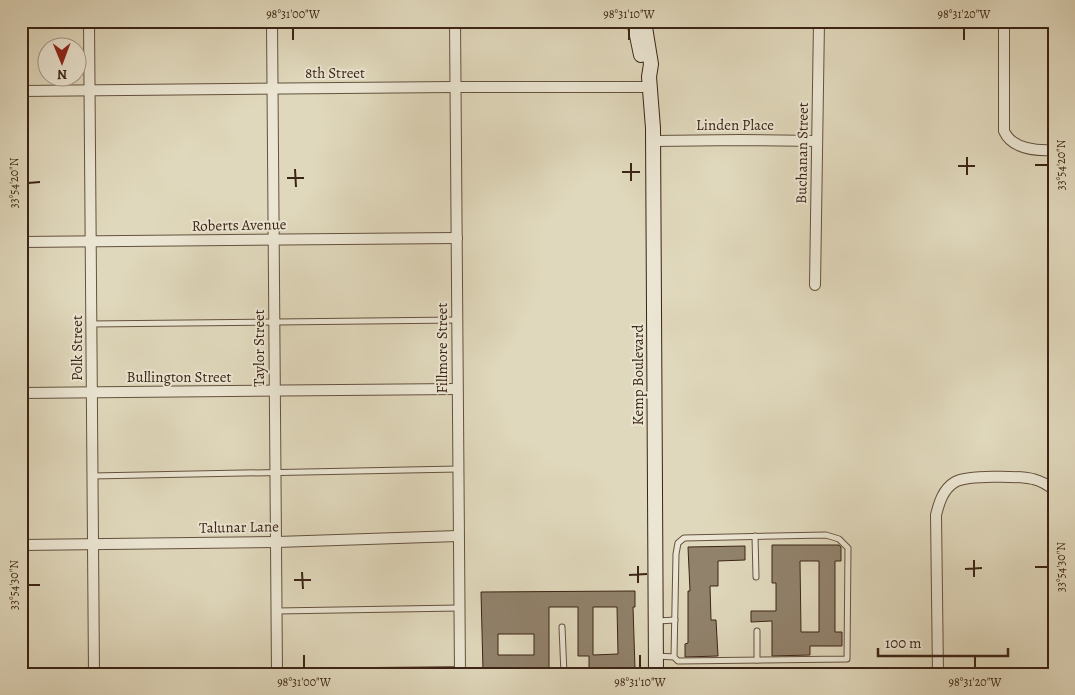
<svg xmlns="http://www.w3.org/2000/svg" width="1075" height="695" font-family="Alegreya,serif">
<rect width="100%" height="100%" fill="#e0d8bc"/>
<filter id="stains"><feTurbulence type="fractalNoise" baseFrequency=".004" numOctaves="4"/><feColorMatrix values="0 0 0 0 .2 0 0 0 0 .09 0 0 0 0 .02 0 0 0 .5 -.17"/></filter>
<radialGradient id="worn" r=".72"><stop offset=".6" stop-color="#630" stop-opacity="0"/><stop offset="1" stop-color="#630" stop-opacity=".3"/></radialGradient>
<g fill="#91826c" stroke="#3c2415" fill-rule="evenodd">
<path d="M772 545H839L841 547V561H835V632H842V646H810V655L772 656V621L751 622V611H776V583H772ZM800 561H819V632H801Z"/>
<path d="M745 546V560L718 561V586H710L711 620H716L718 656 685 657V644L688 643V591H690L688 547Z"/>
<path d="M635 591V607H633L635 669 589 670V656H578V607H549V671H483L481 592ZM593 607H617L618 654 593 655ZM498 634H534V655H498Z"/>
</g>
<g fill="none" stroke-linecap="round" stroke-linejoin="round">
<g stroke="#65513f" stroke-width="7">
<g id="service">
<path d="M91 324 457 320"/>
<path d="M92 476 458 469"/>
<path d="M755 536 756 577"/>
<path d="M277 611 459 608"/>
<path d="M658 621 675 620"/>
<path d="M562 627 564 674"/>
<path d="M757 631V660"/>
<path d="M657 656 674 657 678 661 847 659 848 548 839 539 826 535 684 538 678 543 676 554 674 657"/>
</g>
</g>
<g stroke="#65513f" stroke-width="12">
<g id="minor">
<path d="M89 21 94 674"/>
<path d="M272 21 277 674"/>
<path d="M455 21 460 674"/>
<path d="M1004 21V131C1012 149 1036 151 1054 150"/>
<path d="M21 91 455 87H650"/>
<path d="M653 141 740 140 817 141"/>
<path d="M21 242 457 238"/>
<path d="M815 285 819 21"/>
<path d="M21 393 457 389"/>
<path d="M21 545 277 542 458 536"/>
<path d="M287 674 460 672"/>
<path d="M938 674 936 515C939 503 943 489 955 482 967 475 1019 476 1033 479 1041 481 1048 485 1054 490"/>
</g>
</g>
<g stroke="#3c2415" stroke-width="16">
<g id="secondary">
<path d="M634 21 641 55"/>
<path d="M644 21 651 64 649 77 653 128 656 674"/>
</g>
</g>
<use href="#service" stroke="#ebe6d3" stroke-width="5"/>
<use href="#minor" stroke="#ebe6d3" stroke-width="10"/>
<use href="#secondary" stroke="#ebe6d3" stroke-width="14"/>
</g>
<path fill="none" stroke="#3c2415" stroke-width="2" d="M293 28V40M629 28V40M964 28V40M967 157V175M631 163V181M1035 165H1048M958 166H975M295 169 296 187M622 172H640M287 178H304M28 183 40 182M974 560V577M638 566V583M1035 567H1048M965 569 982 568M302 572 303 589M629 575 647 574M294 580H311M28 585H40M304 655V668M640 655V668M975 655V668"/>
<g text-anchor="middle" stroke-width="4" stroke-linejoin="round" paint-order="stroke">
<g font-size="15" fill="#3c2415" stroke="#ebe6d3">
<text x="335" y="78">8th Street</text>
<text x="735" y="130">Linden Place</text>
<text transform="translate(802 153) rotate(-89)" y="5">Buchanan Street</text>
<text transform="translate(239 225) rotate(-1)" y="5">Roberts Avenue</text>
<text transform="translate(77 348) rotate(-90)" y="5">Polk Street</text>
<text transform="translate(259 348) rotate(-90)" y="5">Taylor Street</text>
<text transform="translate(442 348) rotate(-90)" y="5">Fillmore Street</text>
<text transform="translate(638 375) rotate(-90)" y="5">Kemp Boulevard</text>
<text x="179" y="382">Bullington Street</text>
<text transform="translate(239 527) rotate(-1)" y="5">Talunar Lane</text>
</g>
</g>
<rect width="1075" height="695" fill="none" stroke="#e0d8bc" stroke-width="55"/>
<g transform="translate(62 62) rotate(179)"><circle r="24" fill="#ebe6d3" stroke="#a59887"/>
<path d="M0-4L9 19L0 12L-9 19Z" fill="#8f2418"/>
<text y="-8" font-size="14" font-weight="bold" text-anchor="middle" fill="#3c2415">N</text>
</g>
<path d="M878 648v8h130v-8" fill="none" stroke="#3c2415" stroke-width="2.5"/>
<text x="885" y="648" font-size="15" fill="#3c2415" stroke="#ebe6d3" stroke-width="4" paint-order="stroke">100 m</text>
<rect x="28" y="28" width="1020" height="640" fill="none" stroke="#3c2415" stroke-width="2"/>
<g font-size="12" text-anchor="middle" fill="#3c2415">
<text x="293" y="18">98°31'00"W</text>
<text x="629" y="18">98°31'10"W</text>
<text x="964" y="18">98°31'20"W</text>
<text transform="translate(1061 165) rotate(-90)" y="4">33°54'20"N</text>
<text transform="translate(14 183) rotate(-90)" y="4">33°54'20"N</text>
<text transform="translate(1061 567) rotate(-90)" y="4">33°54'30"N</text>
<text transform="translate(14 585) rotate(-90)" y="4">33°54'30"N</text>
<text x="304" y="686">98°31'00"W</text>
<text x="640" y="686">98°31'10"W</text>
<text x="975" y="686">98°31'20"W</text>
</g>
<rect width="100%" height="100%" filter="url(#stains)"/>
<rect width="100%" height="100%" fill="url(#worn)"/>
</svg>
